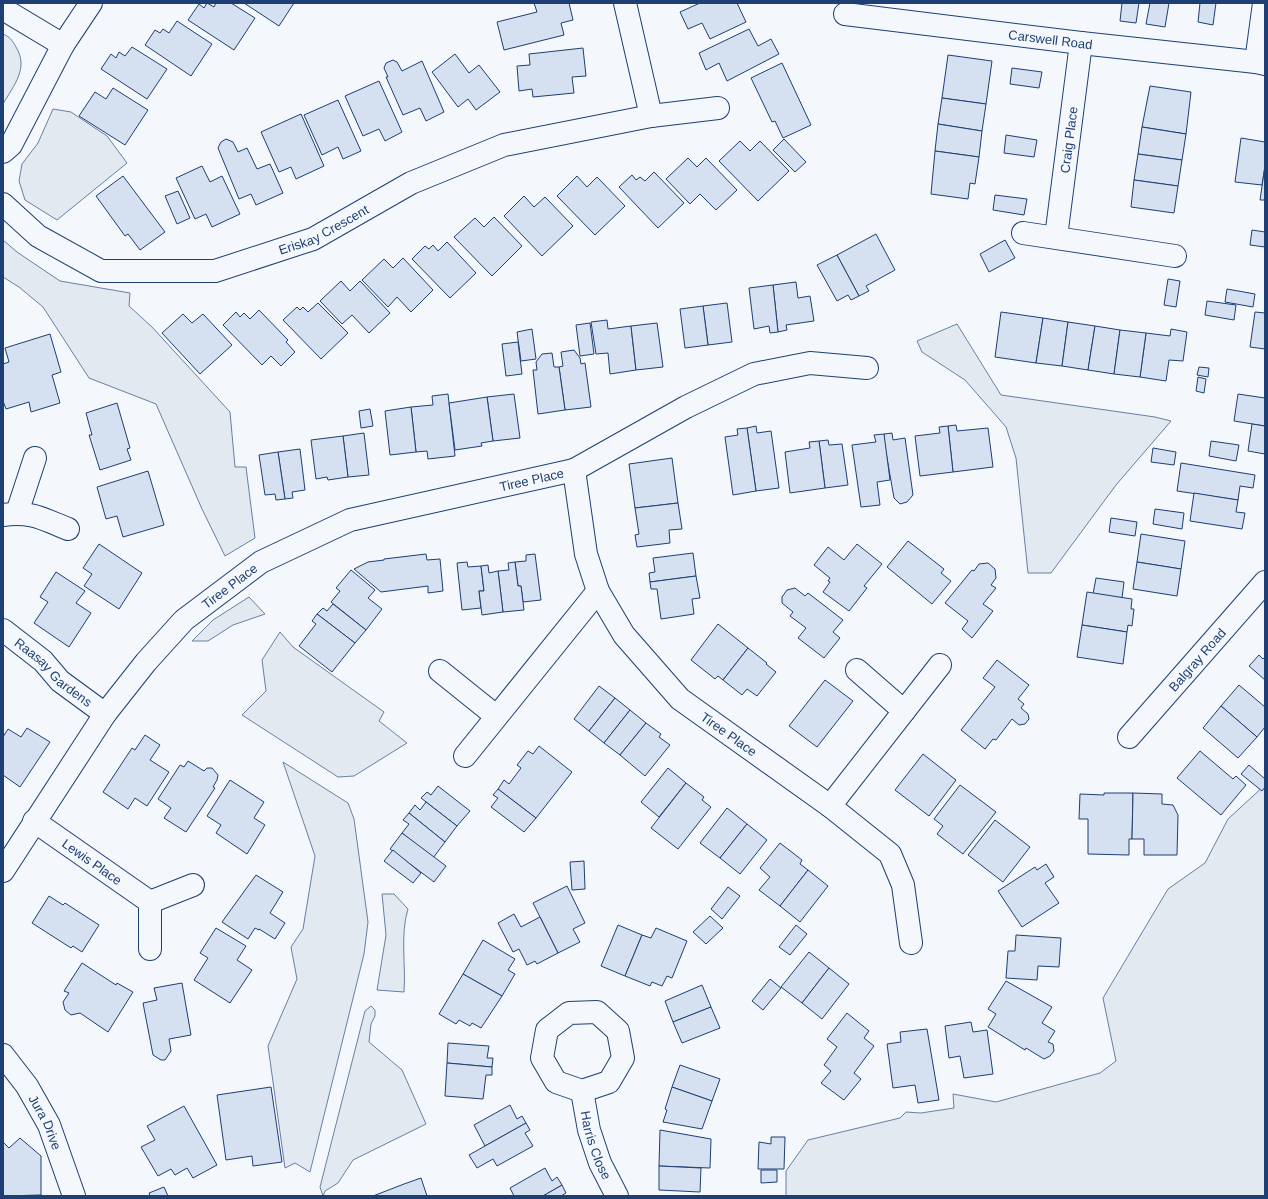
<svg xmlns="http://www.w3.org/2000/svg" width="1268" height="1199" font-family="Helvetica,sans-serif">
<rect width="100%" height="100%" fill="#f4f7fb"/>
<g fill="#e3e9f0" stroke="#687fa3">
<path d="M3 34C10 37 12 40 16 47 29 68 14 85 3 104Z"/>
<path d="M53 109 71 112 107 136 127 163 57 220 25 200 19 181 22 164 38 143Z"/>
<path d="M3 240 17 252 60 281 130 293 129 306 152 327 230 412 235 467H246L255 538 225 556 202 509 156 404 89 378 43 307 19 287 3 277Z"/>
<path d="M957 324 1001 395 1155 417 1171 421 1116 485 1051 573H1028L1016 458 1006 427 965 380 922 352 917 341Z"/>
<path d="M249 597 265 614 233 625 208 641H192L213 620Z"/>
<path d="M280 632 293 647 384 712 379 721 407 743 354 776 338 777 242 715 266 691 262 660Z"/>
<path d="M283 762 348 803 354 819 368 922 364 954 310 1172 295 1163 285 1168 268 1046 297 979 291 947 303 929 315 856Z"/>
<path d="M1265 785V1196H786V1171L808 1140 900 1118 906 1112 921 1113 954 1108 953 1094 996 1102 1100 1073 1116 1061 1103 998 1168 889 1205 863 1228 819Z"/>
<path d="M382 894H394L408 909C400 934 406 965 404 992L377 990 386 935Z"/>
<path d="M371 1006 375 1010V1016L371 1024 369 1042 402 1070 426 1124 353 1160 338 1183 325 1191 323 1196 320 1187 365 1011Z"/>
</g>
<g fill="#d5e0f0" stroke="#1d3f73">
<path d="M207 3 214 7 216 3H231L255 18 234 50 188 20 199 4 204 8Z"/>
<path d="M244 3H294L279 26Z"/>
<path d="M534 3H569L573 20 561 23 564 35 504 50 497 22 537 12Z"/>
<path d="M700 3H737L746 22 710 39 702 23 688 29 680 12Z"/>
<path d="M1122 3H1139L1136 23 1120 21Z"/>
<path d="M1150 3H1169L1165 27 1146 24Z"/>
<path d="M1200 3H1216L1213 25 1198 22Z"/>
<path d="M177 21 212 44 191 76 145 45 155 30 160 33 163 29 169 33Z"/>
<path d="M749 29 758 46 771 39 779 54 727 81 719 63 706 70 699 53Z"/>
<path d="M132 47 167 69 147 99 101 69 111 54 116 58 119 52 125 56Z"/>
<path d="M583 48 586 76 572 77 574 93 533 97 532 89 519 91 517 66 530 65 529 54Z"/>
<path d="M455 54 469 73 479 65 500 92 476 110 468 99 458 107 432 72Z"/>
<path d="M948 55 992 61 986 104 942 98Z"/>
<path d="M393 60 397 62 402 71 422 61 444 112 426 121 420 108 403 115 386 77H388L384 68 386 63Z"/>
<path d="M782 63 811 125 783 138 775 121 772 122 751 78Z"/>
<path d="M1012 68 1042 72 1039 88 1010 84Z"/>
<path d="M379 81 402 132 385 141 379 129 363 136 345 96Z"/>
<path d="M1150 86 1191 92 1186 134 1142 127Z"/>
<path d="M113 88 148 110 125 145 79 116 95 92 106 99Z"/>
<path d="M942 98 986 104 982 131 938 124Z"/>
<path d="M338 100 361 151 343 159 338 147 322 155 304 115Z"/>
<path d="M301 114 324 166 296 179 291 167 279 172 261 132Z"/>
<path d="M938 124 982 131 979 157 935 151Z"/>
<path d="M1142 127 1186 134 1182 160 1138 154Z"/>
<path d="M1006 135 1037 140 1034 157 1004 153Z"/>
<path d="M1241 138 1265 142V166L1262 185 1235 182Z"/>
<path d="M226 139 233 142 238 152 247 148 257 169 270 164 283 193 256 205 251 194 239 199 218 148 221 142Z"/>
<path d="M784 139 806 162 795 172 773 150Z"/>
<path d="M740 141 750 151 760 141 789 171 758 201 719 161Z"/>
<path d="M935 151 979 157 975 184 970 183 968 199 931 194Z"/>
<path d="M1138 154 1182 160 1178 186 1134 180Z"/>
<path d="M688 158 697 167 706 158 737 190 716 210 700 194 690 204 666 179Z"/>
<path d="M202 166 210 182 222 176 240 214 212 227 206 214 195 219 176 178Z"/>
<path d="M1265 166V200H1260Z"/>
<path d="M654 172 684 203 658 228 619 187 632 175 636 180 640 177 645 181Z"/>
<path d="M123 176 165 232 140 250 128 234 125 236 96 196Z"/>
<path d="M577 176 587 187 597 177 625 206 595 235 557 196Z"/>
<path d="M1134 180 1178 186 1174 213 1131 207Z"/>
<path d="M178 191 190 218 177 224 165 196Z"/>
<path d="M995 195 1027 199 1024 215 993 210Z"/>
<path d="M524 196 534 207 545 197 573 226 542 256 504 216Z"/>
<path d="M494 217 522 246 492 276 454 237 475 218 484 227Z"/>
<path d="M1252 230 1265 232V247L1250 245Z"/>
<path d="M876 234 895 270 866 286 869 291 859 296 837 255Z"/>
<path d="M1005 240 1015 258 989 272 980 254Z"/>
<path d="M447 242 476 273 450 298 412 259 425 246 429 249 433 245 438 251Z"/>
<path d="M837 255 859 296 851 300 848 295 837 301 817 265Z"/>
<path d="M403 258 433 290 411 312 397 297 388 307 362 280 384 259 393 268Z"/>
<path d="M1168 279 1180 281 1176 307 1164 305Z"/>
<path d="M341 281 350 291 360 281 390 313 369 333 352 315 342 324 320 301Z"/>
<path d="M796 282 798 298 810 296 814 321 786 325 787 330 778 332 773 285Z"/>
<path d="M773 285 778 332 770 333 769 326 754 329 749 288Z"/>
<path d="M1227 289 1255 294 1253 307 1225 302Z"/>
<path d="M1207 301 1236 305 1234 320 1205 315Z"/>
<path d="M318 303 348 333 321 359 283 320 297 307 300 310 303 307 308 312Z"/>
<path d="M727 303 732 342 708 345 703 306Z"/>
<path d="M703 306 708 345 685 348 680 309Z"/>
<path d="M259 310 288 340 286 342 295 352 281 366 271 356 262 365 223 325 236 312 240 317 244 313 250 319Z"/>
<path d="M1001 312 1043 318 1036 363 995 357Z"/>
<path d="M1255 312 1265 313V349L1250 347Z"/>
<path d="M183 314 192 323 203 314 232 345 200 374 162 333Z"/>
<path d="M1043 318 1068 322 1062 366 1036 363Z"/>
<path d="M607 320 608 329 631 326 636 370 610 374 608 353 596 354 591 322Z"/>
<path d="M1068 322 1095 326 1088 370 1062 366Z"/>
<path d="M590 323 594 354 580 356 576 325Z"/>
<path d="M657 323 663 367 636 370 631 326Z"/>
<path d="M1095 326 1120 330 1114 374 1088 370Z"/>
<path d="M532 329 536 359 521 361 517 332Z"/>
<path d="M1171 329 1187 332 1183 361 1169 360 1166 381 1140 377 1146 333 1170 336Z"/>
<path d="M1120 330 1146 333 1140 377 1114 374Z"/>
<path d="M50 334 61 372 52 375 60 403 31 412 29 402 6 409 3 401V364L9 362 5 348Z"/>
<path d="M518 342 522 374 506 376 502 344Z"/>
<path d="M574 350 580 358 581 364 585 363 591 407 565 410 559 367 563 366 561 352Z"/>
<path d="M552 353 554 367H559L565 410 538 414 533 370H537L536 362 542 354Z"/>
<path d="M1199 367 1209 368 1208 377 1197 375Z"/>
<path d="M1198 377 1206 379 1204 393 1196 391Z"/>
<path d="M448 394 455 456 428 459 427 451 416 452 411 407 433 405 432 396Z"/>
<path d="M514 394 520 438 493 441 487 397Z"/>
<path d="M1238 394 1265 398V426L1234 421Z"/>
<path d="M487 397 493 441 481 443 482 446 455 450 449 403Z"/>
<path d="M117 403 130 448 127 449 131 460 100 470 89 435H92L86 413Z"/>
<path d="M411 407 416 452 390 455 385 411Z"/>
<path d="M370 409 373 426 361 428 359 411Z"/>
<path d="M1252 424 1265 426V454L1248 451Z"/>
<path d="M956 425 957 431 988 428 993 467 953 472 948 426Z"/>
<path d="M756 426 757 433 771 431 779 488 756 491 747 428Z"/>
<path d="M948 426 953 472 920 476 915 436 940 433 939 427Z"/>
<path d="M747 428 756 491 733 495 725 437 738 435 737 429Z"/>
<path d="M364 433 369 475 348 477 343 436Z"/>
<path d="M892 433 893 440 905 438 913 495 907 502 900 504 894 498 884 441V434Z"/>
<path d="M884 434 890 480 877 482 880 505 861 507 852 445 876 442 874 435Z"/>
<path d="M343 436 348 477 328 480 327 477 316 479 311 440Z"/>
<path d="M828 440 829 445 842 444 848 485 825 488 819 441Z"/>
<path d="M819 441 825 488 790 493 785 452 810 448 809 442Z"/>
<path d="M1211 441 1239 445 1236 461 1209 456Z"/>
<path d="M1153 448 1176 452 1174 465 1151 462Z"/>
<path d="M300 449 305 490 292 492 293 498 285 499 278 452Z"/>
<path d="M278 452 285 499 276 500 275 494 265 495 259 455Z"/>
<path d="M672 458 678 503 635 508 629 464Z"/>
<path d="M1181 463 1255 475 1253 488 1240 486 1238 500 1177 491Z"/>
<path d="M148 471 164 525 123 537 117 516 106 519 97 487Z"/>
<path d="M1194 493 1238 500 1236 512 1245 513 1242 529 1190 521Z"/>
<path d="M678 503 682 529 669 530 670 543 637 547 635 535 639 534 635 508Z"/>
<path d="M1155 509 1184 513 1182 529 1153 524Z"/>
<path d="M1111 518 1137 522 1135 536 1109 532Z"/>
<path d="M1141 534 1185 541 1181 569 1137 562Z"/>
<path d="M908 541 944 569 941 573 951 581 932 604 887 567Z"/>
<path d="M99 544 142 573 119 609 84 586 92 574 83 568Z"/>
<path d="M857 544 882 564 864 586 867 588 849 611 823 592 830 582 828 581 830 578 814 565 828 547 844 560Z"/>
<path d="M693 553 696 576 650 582 649 573 655 572 653 558Z"/>
<path d="M426 554 427 560 440 559 443 591 428 593V586L381 592 354 569 368 562 384 560V559Z"/>
<path d="M535 554 541 600 523 602 521 586H518L515 562 526 561V555Z"/>
<path d="M467 562 468 567 481 566 484 591H479L481 608 462 610 457 563Z"/>
<path d="M515 562 518 586H521L524 610 503 612 498 571 509 570 508 563Z"/>
<path d="M1137 562 1181 569 1177 596 1133 589Z"/>
<path d="M988 563 995 569 996 578 991 585 996 588 983 604 993 611 972 638 962 629 968 621 945 603 972 570 974 571 979 564Z"/>
<path d="M488 565 489 573 498 571 503 612 482 615 479 591H484L481 566Z"/>
<path d="M351 570 375 590 368 598 382 609 366 630 331 602 340 591 336 588Z"/>
<path d="M56 572 85 591 76 603 91 613 69 647 34 623 48 602 40 597Z"/>
<path d="M696 576 700 598 692 599 694 614 661 619 657 589H651L650 582Z"/>
<path d="M1096 578 1124 582 1122 598 1093 594Z"/>
<path d="M795 588 805 596 808 593 843 620 833 632 840 638 824 658 798 638 806 628 790 616 793 612 782 603V597L787 590Z"/>
<path d="M1087 592 1132 599 1131 609H1134L1132 626 1128 625 1127 632 1082 625Z"/>
<path d="M333 604 366 630 355 643 317 614 323 608 327 611Z"/>
<path d="M317 614 355 643 332 672 299 646 316 624 312 621Z"/>
<path d="M718 624 748 648 723 680 718 676 715 679 691 660Z"/>
<path d="M1082 625 1127 632 1123 664 1077 657Z"/>
<path d="M748 648 767 663 766 664 776 672 757 696 747 689 742 695 723 680Z"/>
<path d="M1259 655 1263 659 1265 657V680L1249 666Z"/>
<path d="M997 660 1029 685 1018 699 1024 704 1021 708 1028 714 1029 719 1025 724 1019 725 1012 719 996 740 993 739 985 749 961 730 995 687 983 678Z"/>
<path d="M825 680 853 701 817 747 789 726Z"/>
<path d="M1239 685 1265 707V727L1257 737 1221 706Z"/>
<path d="M599 686 615 698 589 731 574 719Z"/>
<path d="M615 698 630 710 604 743 589 731Z"/>
<path d="M1221 706 1257 737 1238 758 1203 728Z"/>
<path d="M630 710 646 723 620 755 604 743Z"/>
<path d="M646 723 661 734 659 737 670 745 645 776 620 755Z"/>
<path d="M27 728 50 742 20 787 3 775V737L8 729 21 737Z"/>
<path d="M145 735 160 745 150 760 169 772 147 806 135 798 128 809 103 792 132 748 135 750Z"/>
<path d="M539 746 572 772 536 818 498 789 504 780 509 784 521 768 517 765 528 751 533 754Z"/>
<path d="M1200 751 1233 779 1236 776 1246 785 1221 815 1177 778Z"/>
<path d="M923 754 956 780 929 816 895 790Z"/>
<path d="M188 761 204 771 207 768H212L218 775 217 780 213 787 215 788 186 832 164 818 171 808 158 799 180 765 184 767Z"/>
<path d="M1249 765 1265 779V787L1262 791 1241 774Z"/>
<path d="M668 768 686 783 659 817 641 802Z"/>
<path d="M230 780 264 802 254 818 265 825 247 854 216 833 221 825 207 816Z"/>
<path d="M686 783 704 797 702 800 711 807 678 849 651 828Z"/>
<path d="M960 785 996 812 963 854 937 834 943 826 934 819Z"/>
<path d="M438 786 470 811 457 826 421 798 427 792 431 795Z"/>
<path d="M498 789 536 818 524 832 491 807 498 798 493 795Z"/>
<path d="M1104 793H1133L1132 839H1129V855L1088 854V819H1079L1080 794 1104 795Z"/>
<path d="M1133 793 1162 794V804L1173 805 1178 815 1177 855H1144V839H1132Z"/>
<path d="M426 802 457 826 445 842 409 813 415 805 420 810Z"/>
<path d="M727 808 747 824 720 858 700 843Z"/>
<path d="M409 813 445 842 433 858 402 833 409 824 403 820Z"/>
<path d="M995 820 1030 847 1003 882 968 855Z"/>
<path d="M747 824 767 840 740 874 720 858Z"/>
<path d="M402 833 446 866 434 882 390 849Z"/>
<path d="M780 843 802 860 800 864 808 870 780 906 759 890 770 877 760 868Z"/>
<path d="M393 850 421 873 413 883 384 861Z"/>
<path d="M584 861 585 889 572 890 570 862Z"/>
<path d="M1046 864 1054 877 1045 883 1059 903 1022 927 998 891 1035 867 1037 870Z"/>
<path d="M808 870 828 886 800 922 780 906Z"/>
<path d="M256 875 283 892 270 913 285 923 275 939 259 929V930L255 928 248 939 222 922Z"/>
<path d="M567 886 585 923 573 929 580 942 558 953 533 903Z"/>
<path d="M728 887 740 896 722 919 711 909Z"/>
<path d="M49 896 63 905 65 903 99 925 82 952 73 946 71 948 32 923Z"/>
<path d="M514 914 521 927 540 917 558 953 537 964 535 961 527 965 519 949 513 952 498 923Z"/>
<path d="M710 916 723 928 706 944 693 932Z"/>
<path d="M618 925 642 935 625 976 601 966Z"/>
<path d="M796 925 807 934 790 955 779 947Z"/>
<path d="M216 928 246 946 237 960 252 970 230 1003 194 980 208 958 200 953Z"/>
<path d="M656 928 687 941 672 978 667 976 662 986 652 982 650 986 625 976 642 935 651 938Z"/>
<path d="M1016 935 1061 938 1059 967 1038 966 1037 980 1006 978 1008 951H1015Z"/>
<path d="M483 940 515 959 508 970 515 974 502 996 463 974Z"/>
<path d="M809 952 829 968 802 1003 781 987Z"/>
<path d="M82 963 116 985 117 983 133 992 108 1032 80 1013 71 1015 65 1010 63 1002 69 993 64 991Z"/>
<path d="M829 968 849 984 822 1019 802 1003Z"/>
<path d="M463 974 502 996 481 1028 472 1023 470 1026 459 1020 456 1024 439 1014Z"/>
<path d="M770 979 781 988 763 1010 752 1001Z"/>
<path d="M1006 981 1052 1007 1042 1023 1055 1031 1048 1042 1053 1044 1054 1051 1050 1056 1044 1059 1026 1048 1025 1050 988 1027 996 1014 988 1009Z"/>
<path d="M182 983 191 1035 169 1039 171 1051 165 1060H161L153 1055 143 1003 157 1000 154 988Z"/>
<path d="M702 985 711 1007 673 1022 665 1001Z"/>
<path d="M711 1007 720 1028 682 1043 673 1022Z"/>
<path d="M847 1013 869 1031 864 1038 874 1046 854 1073 861 1079 844 1100 821 1083 831 1071 824 1065 837 1047 827 1039Z"/>
<path d="M971 1022 973 1032 987 1030 993 1074 964 1078 960 1056 949 1058 945 1026Z"/>
<path d="M927 1029 939 1100 918 1103 915 1085 893 1088 887 1044 901 1042 900 1032Z"/>
<path d="M448 1043 489 1046 487 1058H493L492 1067 447 1063Z"/>
<path d="M447 1063 492 1067V1075H486L483 1099 445 1096Z"/>
<path d="M680 1065 720 1079 712 1101 672 1087Z"/>
<path d="M271 1087 282 1162 253 1166 252 1156 226 1160 217 1095Z"/>
<path d="M672 1087 712 1101 702 1129 663 1122 667 1110 665 1109Z"/>
<path d="M510 1105 517 1119 522 1116 526 1123 485 1146 474 1125Z"/>
<path d="M184 1106 217 1165 193 1178 187 1168 175 1175 171 1169 158 1176 141 1147 155 1140 147 1126Z"/>
<path d="M526 1123 530 1130 525 1133 533 1146 497 1166 493 1159 477 1168 469 1155Z"/>
<path d="M660 1130 711 1139 710 1168 659 1166Z"/>
<path d="M771 1137H785L784 1169H758L759 1142 771 1144Z"/>
<path d="M20 1138 41 1156V1195L3 1196V1142L9 1148Z"/>
<path d="M659 1166 701 1168 700 1192 659 1190Z"/>
<path d="M545 1168 552 1181 557 1177 562 1185 543 1196H514L510 1188Z"/>
<path d="M761 1170H777V1182L761 1183Z"/>
<path d="M421 1178 427 1196H373L404 1184Z"/>
<path d="M562 1185 566 1193 561 1196H543Z"/>
<path d="M164 1187 168 1196H150L149 1193Z"/>
</g>
<g fill="none" stroke-linecap="round" stroke-linejoin="round">
<g stroke="#1d3f73" stroke-width="24">
<g id="minor">
<path d="M625 3 651 116"/>
<path d="M1264 3 1256 62 1265 64"/>
<path d="M3 9 63 45"/>
<path id="s1" d="M845 14 1081 43 1256 62"/>
<path d="M3 152 11 145 63 45 91 3"/>
<path id="s2" d="M3 204 38 236 101 271H215L313 239 411 183 504 145 651 116 718 108"/>
<path d="M1023 233 1175 256"/>
<path id="s3" d="M1056 237 1081 43"/>
<path id="s4" d="M574 470 586 554 598 591 624 635 680 699 830 806 890 854 903 885 911 943"/>
<path d="M17 513 35 458"/>
<path d="M3 515C31 511 43 519 68 529"/>
<path id="s5" d="M3 630 43 661 60 681 105 714"/>
<path d="M857 670 904 711"/>
<path d="M440 671 496 716"/>
<path id="s6" d="M1129 737 1265 582"/>
<path d="M465 756 598 591"/>
<path d="M830 806 940 665"/>
<path id="s7" d="M34 821 150 902V949"/>
<path id="s8" d="M3 871 105 714 146 662 184 620 261 562 350 520 574 470 686 407 754 374 810 363 867 368"/>
<path d="M150 902 193 885"/>
<path d="M597 1012 618 1031 623 1058 609 1082 582 1091 556 1082 542 1058 547 1030 569 1013Z"/>
<path id="s9" d="M3 1055 27 1086 49 1125 74 1196"/>
<path id="s10" d="M582 1091 589 1130 600 1163 617 1196"/>
</g>
</g>
<use href="#minor" stroke="#f4f7fb" stroke-width="22"/>
</g>
<g text-anchor="middle" stroke-width="3" stroke-linejoin="round" paint-order="stroke">
<g font-size="13" fill="#1d3f73" stroke="#f4f7fb">
<text dy="5" stroke="none"><textPath href="#s1" startOffset="207">Carswell Road</textPath></text>
<text dy="5" stroke="none"><textPath href="#s3" startOffset="98">Craig Place</textPath></text>
<text dy="5" stroke="none"><textPath href="#s2" startOffset="350">Eriskay Crescent</textPath></text>
<text dy="5" stroke="none"><textPath href="#s8" startOffset="691">Tiree Place</textPath></text>
<text dy="5" stroke="none"><textPath href="#s8" startOffset="367">Tiree Place</textPath></text>
<text dy="5" stroke="none"><textPath href="#s6" startOffset="103">Balgray Road</textPath></text>
<text dy="5" stroke="none"><textPath href="#s5" startOffset="66">Raasay Gardens</textPath></text>
<text dy="5" stroke="none"><textPath href="#s4" startOffset="320">Tiree Place</textPath></text>
<text dy="5" stroke="none"><textPath href="#s7" startOffset="71">Lewis Place</textPath></text>
<text dy="5" stroke="none"><textPath href="#s9" startOffset="80">Jura Drive</textPath></text>
<text dy="5" stroke="none"><textPath href="#s10" startOffset="56">Harris Close</textPath></text>
</g>
</g>
<rect width="1268" height="1199" fill="none" stroke="#1d3f73" stroke-width="8"/>
</svg>
